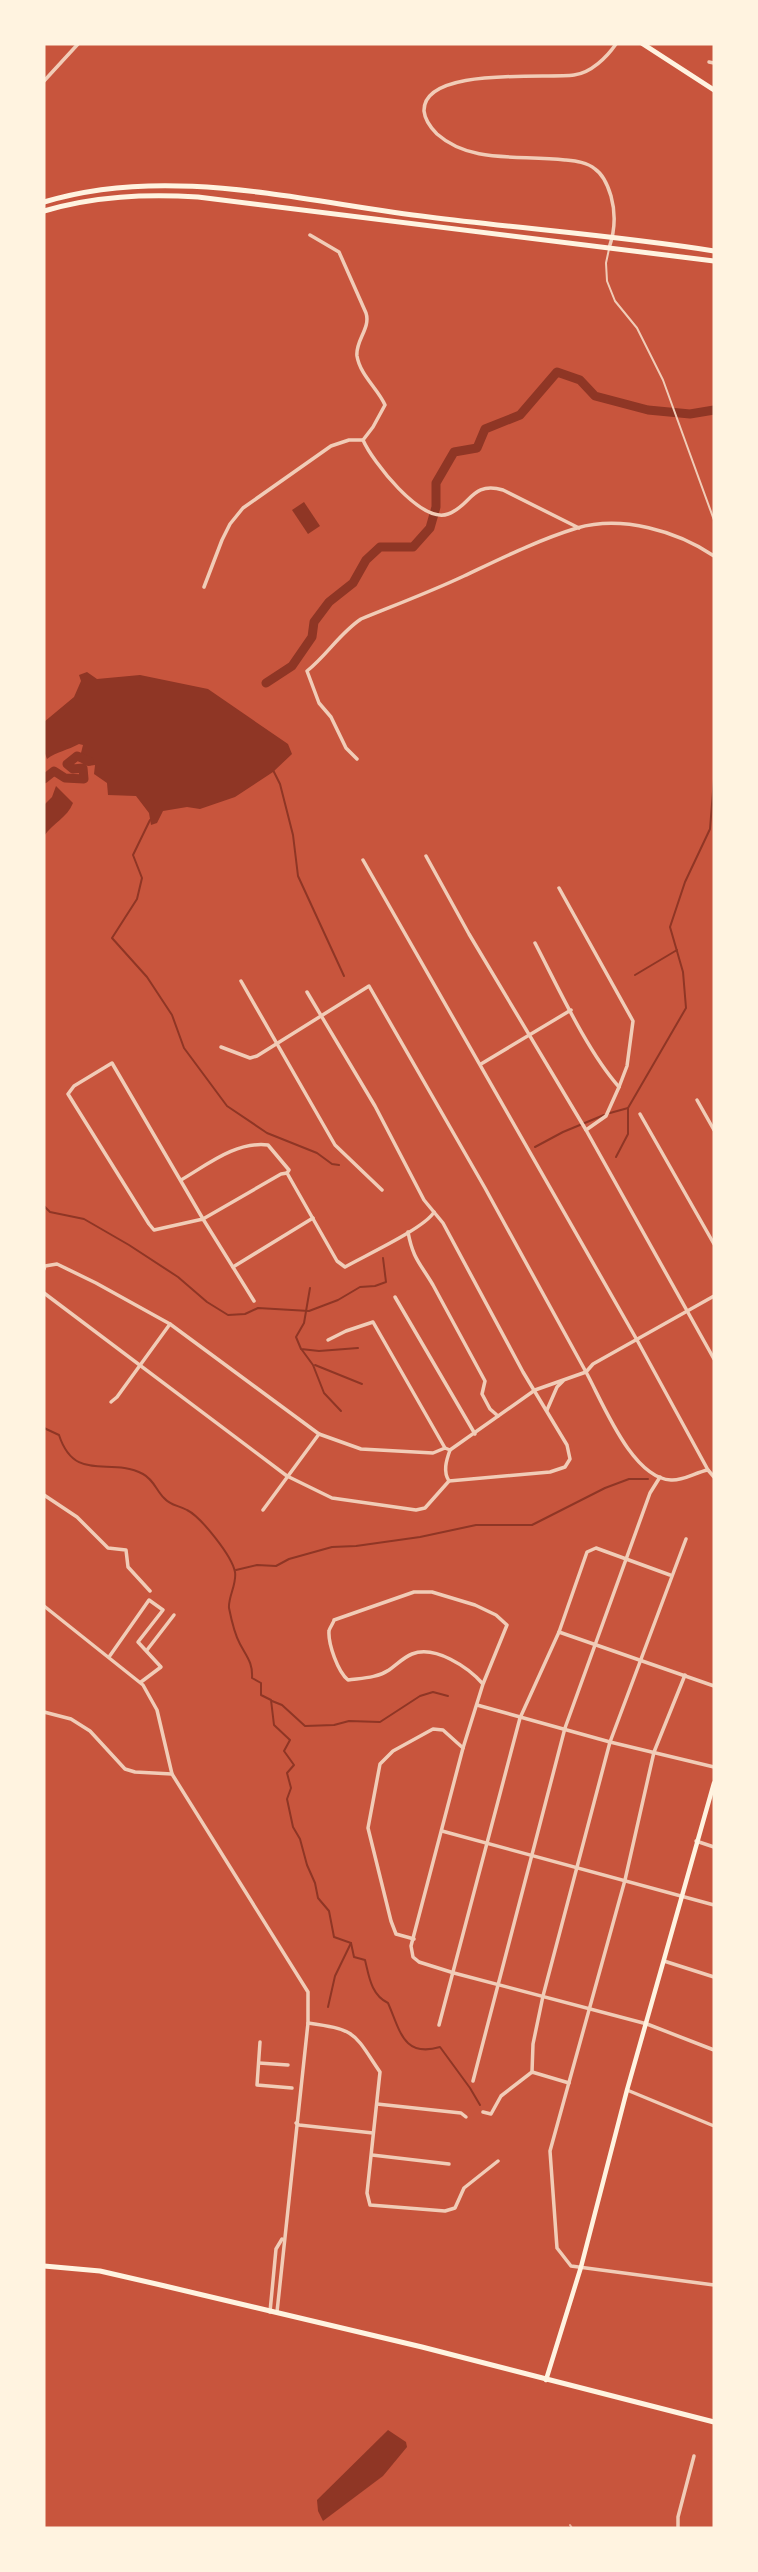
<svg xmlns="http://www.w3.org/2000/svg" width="758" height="2572" font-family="Commissioner,sans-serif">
<rect width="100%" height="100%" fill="#c8553d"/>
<g fill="#8f3625">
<path d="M304 502 320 526 308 534 292 510Z"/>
<path d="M87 672 97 679 140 675 208 689 288 744 292 754 273 772 235 797 200 809 187 807 163 811 157 823 151 825 149 813 136 796 108 795 107 783 94 774 95 765 88 766 79 761 83 745 79 744C68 750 56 752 47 759L44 751V722L74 697 81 681 79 675Z"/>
<path d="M56 786 73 803C67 818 53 823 44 836V805L52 797Z"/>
<path d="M388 2430 406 2442 407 2447 383 2476 323 2521 318 2511 317 2500Z"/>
</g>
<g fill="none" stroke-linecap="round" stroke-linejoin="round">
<g stroke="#8f3625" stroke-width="2">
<path d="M273 770 280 784 293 835 298 876 344 976"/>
<path d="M150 820 133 855 142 878 137 899 112 938 147 977 172 1015 184 1048 227 1106 267 1133 317 1153 332 1164 339 1165"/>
<path d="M635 975 677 950"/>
<path d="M610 1113 628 1108"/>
<path d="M535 1147 563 1132 604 1115"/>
<path d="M616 1157 628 1134V1108L686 1008 683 972 670 927 685 882 710 829 714 779"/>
<path d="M44 1206 50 1212 84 1219 129 1245 178 1277 207 1302 228 1315 245 1314 258 1308 309 1311 338 1300 360 1287 375 1286 386 1282 383 1258"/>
<path d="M310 1288 304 1323 296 1337 301 1349 319 1351 358 1348"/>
<path d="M302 1350 313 1365 324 1393 341 1411"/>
<path d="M315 1365 362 1384"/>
<path d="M44 1428 59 1435C75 1484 110 1456 143 1474 154 1480 156 1490 164 1498 171 1506 178 1505 187 1510 201 1517 232 1556 235 1572 237 1584 228 1597 229 1608 231 1618 235 1635 240 1644 247 1657 253 1663 252 1678L261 1683V1695L271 1700 274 1725 290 1740 284 1751 294 1765 287 1773 291 1788 287 1799 293 1827 300 1839 307 1865 315 1883 318 1898 329 1911 334 1937 351 1943 354 1957 365 1960C369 1976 371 1995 388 2003 400 2030 403 2058 440 2047L470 2088 480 2105"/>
<path d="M236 1570 257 1565 276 1566 289 1559 332 1547 356 1546 420 1537 476 1525H532L605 1488 629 1479H648"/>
<path d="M272 1701 282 1705 305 1726 334 1725 349 1721 380 1722 420 1696 433 1692 448 1696"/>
<path d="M328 2007 335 1976 351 1943"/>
</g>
<g stroke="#8f3625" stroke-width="9">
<path d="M266 683 292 666 312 637 314 622 329 602 353 583 366 560 380 547H413L430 528 436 507V483L454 452 477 448 485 429 520 415 557 372 580 380 595 396 648 410 690 414 714 410"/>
<path d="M44 779 54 771 65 778 84 779 83 768 73 769 67 764 77 756 89 761"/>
</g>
<path stroke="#f1ccb7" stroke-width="2" d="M609 249 606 263 607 281 615 301 637 328 663 380 714 520"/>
<g stroke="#f1ccb7" stroke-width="3.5">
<path d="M709 62 714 63"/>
<path d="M44 81 78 44"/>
<path d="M310 235 339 252 366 313C371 328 355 341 357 356 360 375 378 389 385 405L373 427 363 440C372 461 421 524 448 514 471 506 471 481 503 490L579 528"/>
<path d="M609 248C615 231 616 214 611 196 608 186 604 175 595 169 587 162 575 161 565 160 522 154 472 165 437 134 431 128 425 121 424 111 423 66 546 79 574 75 591 73 607 57 616 44"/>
<path d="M204 587 222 540 230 524 243 508 331 446 349 440H363"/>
<path d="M357 759 346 748 331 717 319 703 307 671C327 655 340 633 361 619 395 605 430 592 464 576 500 559 538 540 577 528 622 515 677 531 714 556"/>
<path d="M426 856 469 934 586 1130 714 1359"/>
<path d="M363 860 637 1340 708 1470"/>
<path d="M559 888 633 1021 627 1066 619 1087 606 1116 586 1130"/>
<path d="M535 943C558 987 587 1051 619 1087"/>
<path d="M241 981 335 1145 382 1190"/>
<path d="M221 1047 250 1058 257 1056 369 986 485 1188 586 1372 593 1364 714 1296"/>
<path d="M481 1064 571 1010"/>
<path d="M697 1100 714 1130"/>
<path d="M640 1114 714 1244"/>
<path d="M181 1180C207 1165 236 1141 268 1145L289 1170 287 1173 337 1261 345 1267C364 1256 425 1228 434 1212"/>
<path d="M408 1232C413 1259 420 1263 433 1285 450 1317 468 1349 485 1381L482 1394 490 1409 498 1416"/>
<path d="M233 1267 313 1218"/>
<path d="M44 1269 45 1266 57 1264 96 1283 170 1324 319 1434 263 1510"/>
<path d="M44 1293 287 1476 332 1498 416 1510 425 1508 449 1481 550 1472 565 1467 570 1459 567 1445 523 1372 443 1223 424 1200 375 1106 307 992"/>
<path d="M395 1297 475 1434"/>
<path d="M254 1301 203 1219 112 1063 74 1086 68 1094 149 1224 154 1230 203 1219 281 1174 287 1173"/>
<path d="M328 1340 346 1331 373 1322 445 1448"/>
<path d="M111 1402 117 1397 170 1324"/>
<path d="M547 1410 557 1387 563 1381"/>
<path d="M449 1481C443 1472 446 1461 450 1450"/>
<path d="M44 1495 77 1517 108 1548 126 1550 128 1567 150 1591"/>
<path d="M44 1606 143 1685 157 1710 172 1774 308 1992V2023L277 2312"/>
<path d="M559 1632 714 1686"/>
<path d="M147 1650 174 1615"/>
<path d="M109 1657 149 1600 163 1610 138 1642 161 1667 141 1682"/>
<path d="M685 1675 654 1752 625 1880 550 2151 557 2248 571 2266 714 2285"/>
<path d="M483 1684C468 1667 435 1645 412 1654 404 1657 396 1665 389 1670 377 1678 362 1678 348 1680 338 1672 328 1644 329 1631 329 1629 334 1622 334 1620L414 1592H432L475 1605 496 1615 507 1625 483 1684 463 1748 411 1946 413 1957 419 1962 454 1973 647 2024 714 2050"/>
<path d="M477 1705 610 1742 714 1767"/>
<path d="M44 1712 71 1719 90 1731 125 1769 135 1772 172 1774"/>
<path d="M442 1831 714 1905"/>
<path d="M696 1841 714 1847"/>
<path d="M414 1939 396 1934 391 1921 368 1828 380 1764 393 1751 433 1729 443 1730 463 1748"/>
<path d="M664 1961 714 1977"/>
<path d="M308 2023C357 2030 353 2032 380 2072L367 2193 370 2205 445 2211 455 2208 464 2188 498 2161"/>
<path d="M439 2025 520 1718 559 1632 587 1552 596 1548 670 1575"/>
<path d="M260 2042 257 2085 292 2088"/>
<path d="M259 2063 288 2065"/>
<path d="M532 2072 533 2044 543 1996 610 1742 686 1539"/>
<path d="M473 2081 565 1728 650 1493 660 1477"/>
<path d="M627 2090 714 2126"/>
<path d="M377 2104 461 2113 466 2117"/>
<path d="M483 2112 491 2114 501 2096 532 2072 569 2083"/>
<path d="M296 2123 299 2125 373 2133"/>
<path d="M372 2155 449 2164"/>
<path d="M270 2312 276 2249 282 2239"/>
<path d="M678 2528V2517L694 2456"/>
</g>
<path stroke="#f1ccb7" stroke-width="3.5" d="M319 1434 361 1449 433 1453 445 1448 450 1450 535 1390 586 1372C603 1403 632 1478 671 1480 683 1481 696 1472 708 1470L714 1477"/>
<path stroke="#fff3e0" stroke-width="4.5" d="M546 2380 581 2267 627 2090 714 1783"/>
<g stroke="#fff3e0" stroke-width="5">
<path d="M643 44 714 90"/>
<path d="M44 202C169 164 303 202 429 217 524 229 620 236 714 251"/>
<path d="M44 211C95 196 145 194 198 197L714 261"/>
<path d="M44 2266 100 2271 165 2286 422 2347 714 2422"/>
</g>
<path stroke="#e9b49f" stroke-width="2" d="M570 2525 572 2528"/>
</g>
<rect width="758" height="2572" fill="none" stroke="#fff3e0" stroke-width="91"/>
</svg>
